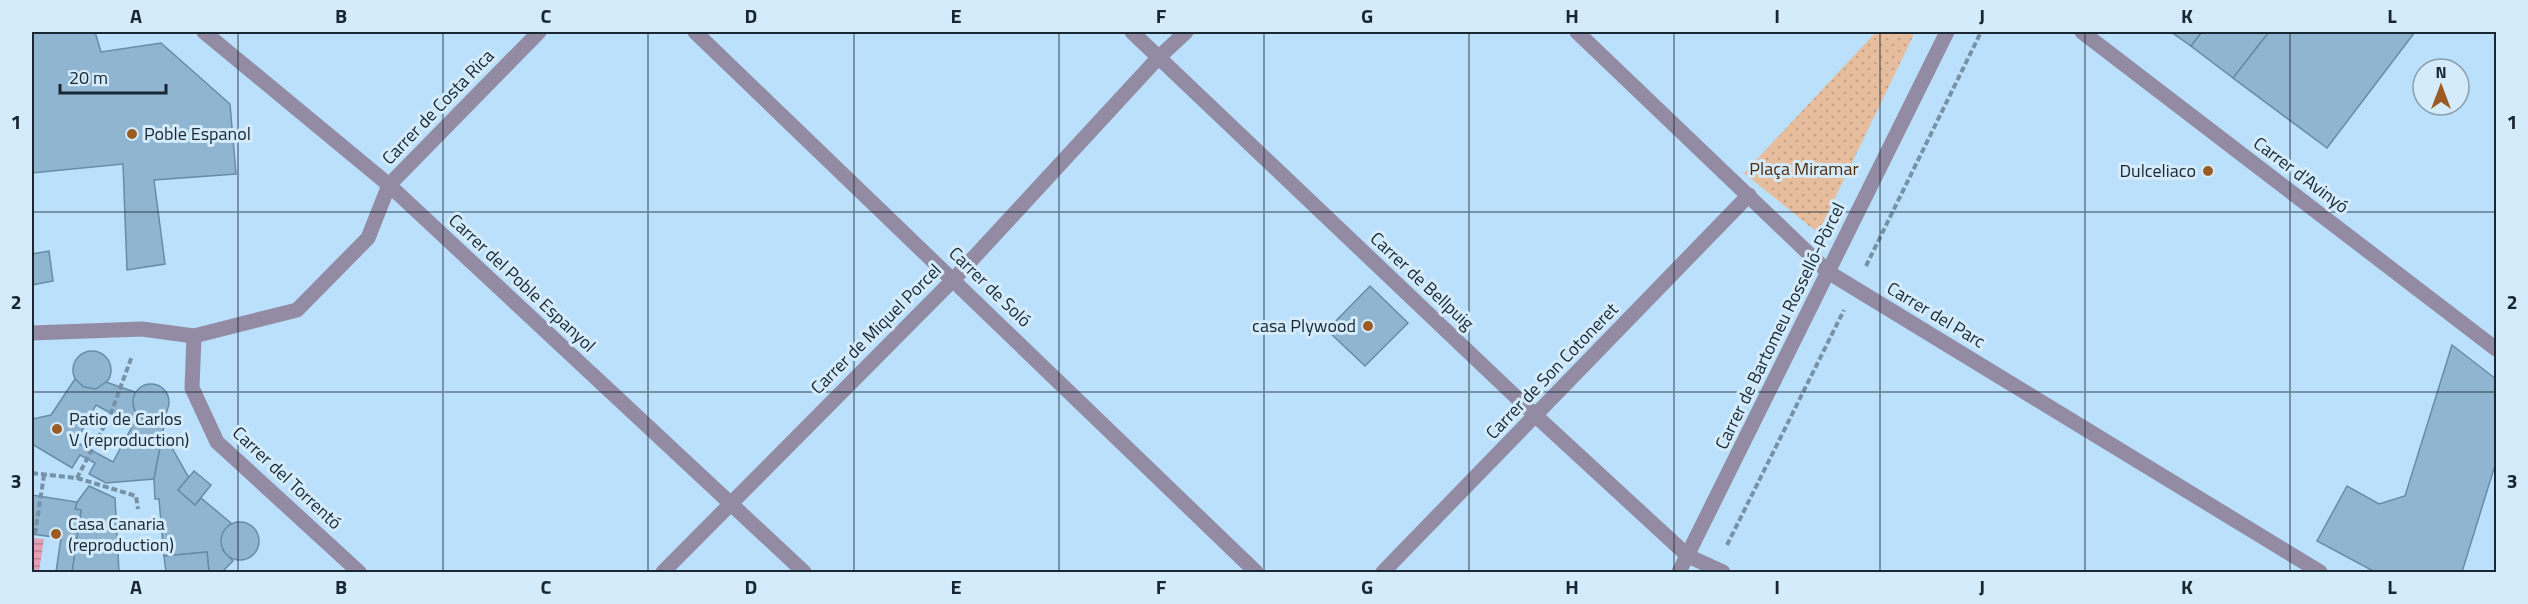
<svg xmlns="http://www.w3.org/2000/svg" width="2528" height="604" font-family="'Titillium Web',sans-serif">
<defs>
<pattern id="park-dots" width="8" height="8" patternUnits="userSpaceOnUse" patternTransform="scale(1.5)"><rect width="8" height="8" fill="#e6bd9d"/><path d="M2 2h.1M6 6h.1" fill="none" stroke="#c5a288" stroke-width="1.8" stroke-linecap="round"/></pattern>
<pattern id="water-rules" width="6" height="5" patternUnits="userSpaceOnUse" patternTransform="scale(1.5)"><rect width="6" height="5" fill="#e3a0b4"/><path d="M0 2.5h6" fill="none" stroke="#b78293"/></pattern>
</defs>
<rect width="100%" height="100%" fill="#bae0fc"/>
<path fill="url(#park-dots)" d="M1876 32H1915L1818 233 1744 173Z"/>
<path fill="url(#water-rules)" d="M32 538 44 539 39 572H32Z"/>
<g fill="#90b5d0" stroke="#688ca5" stroke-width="1.5" fill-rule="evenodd">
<path d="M32 32H95L101 52 161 43 230 104 236 174 154 180 165 264 127 270 123 164 32 173Z"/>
<path d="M2171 32H2202L2191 46Z"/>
<path d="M2202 32H2269L2233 78 2191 46Z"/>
<path d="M2269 32H2415L2327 148 2233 78Z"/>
<path d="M49 251 53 281 32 285V254Z"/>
<path d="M1370 286 1408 323 1365 366 1327 330Z"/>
<path d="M2452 345 2496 379V462L2462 572H2375L2317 541 2347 486 2379 504 2405 496Z"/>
<circle cx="92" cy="370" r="19"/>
<path d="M75 379 84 387 96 389 106 382 135 392 134 409 142 418 153 420 167 410 154 479 106 483 89 474 95 463 80 455 72 468 32 444V419L51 415ZM96 405 133 425 113 462 76 442Z"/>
<circle cx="151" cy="402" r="18"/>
<path d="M163 432 189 478 178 490 195 505 201 498 231 523 223 533V550L233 561 222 572H209L207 552 164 556 159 499H155L154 479Z"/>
<path d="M194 471 211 485 195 505 178 490Z"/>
<path d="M89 486 115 498 119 572H72L81 510 75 509 77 502Z"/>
<path d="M32 495 77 502 75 509 81 510 72 572H56L61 538 32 534Z"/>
<circle cx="240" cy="541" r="19"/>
<path d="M207 552 209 572H166L164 556Z"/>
</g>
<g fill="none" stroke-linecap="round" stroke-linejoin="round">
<g stroke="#7692a6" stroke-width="4" stroke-dasharray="6 3" stroke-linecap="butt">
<path d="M1866 266 1981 32"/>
<path d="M32 473 77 478 111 413 132 356"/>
<path d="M77 478 136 496 138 509"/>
<path d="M35 534 44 475"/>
<path d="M1727 545 1844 310"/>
</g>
<g stroke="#938ba4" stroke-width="15">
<path d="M204 32 389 185 804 572"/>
<path d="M695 32 1256 572"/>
<path d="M1132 32 1536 416 1688 556 1723 572"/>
<path d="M1577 32 1828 272 2320 572"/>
<path d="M2082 32 2496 349"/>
<path d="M32 333 142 329 194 336 297 310 368 238 389 185 539 32"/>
<path d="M194 336 192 388 217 442 359 572"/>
<path d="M663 572 954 279 1158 58 1186 32"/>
<path d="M1383 572 1749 195"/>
<path d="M1679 572 1947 32"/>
</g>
</g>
<path fill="none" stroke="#182731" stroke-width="1.5" stroke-opacity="0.55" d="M238 32V572M443 32V572M648 32V572M854 32V572M1059 32V572M1264 32V572M1469 32V572M1674 32V572M1880 32V572M2085 32V572M2290 32V572M32 212H2496M32 392H2496"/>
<g fill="#9a5c22" stroke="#d4ebfc" stroke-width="2">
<circle cx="132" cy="134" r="6"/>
<circle cx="2208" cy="171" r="6"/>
<circle cx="1368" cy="326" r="6"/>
<circle cx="57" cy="429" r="6"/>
<circle cx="56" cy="534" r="6"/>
</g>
<g text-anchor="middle" stroke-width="6" stroke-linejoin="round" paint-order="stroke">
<g font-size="18" fill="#182731" stroke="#d4ebfc">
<text transform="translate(438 107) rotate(-46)" y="6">Carrer de Costa Rica</text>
<text transform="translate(2301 175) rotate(37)" y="6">Carrer d'Avinyó</text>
<text transform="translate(1422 281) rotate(43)" y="6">Carrer de Bellpuig</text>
<text transform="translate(522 283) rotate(43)" y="6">Carrer del Poble Espanyol</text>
<text transform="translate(990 287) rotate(44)" y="6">Carrer de Soló</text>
<text transform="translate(1936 315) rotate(31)" y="6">Carrer del Parc</text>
<text transform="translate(1780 326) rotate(-64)" y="6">Carrer de Bartomeu Rosselló-Pòrcel</text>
<text transform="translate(876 329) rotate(-45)" y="6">Carrer de Miquel Porcel</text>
<text transform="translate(1552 371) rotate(-46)" y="6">Carrer de Son Cotoneret</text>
<text transform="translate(287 478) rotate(43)" y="6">Carrer del Torrentó</text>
</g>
<g font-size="18" fill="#182731" stroke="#d4ebfc" text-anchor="start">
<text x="144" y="140">Poble Espanol</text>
<text x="2196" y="177" text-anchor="end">Dulceliaco</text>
<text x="1356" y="332" text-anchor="end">casa Plywood</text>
<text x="69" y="425">Patio de Carlos<tspan x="69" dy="21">V (reproduction)</tspan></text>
<text x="68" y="530">Casa Canaria<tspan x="68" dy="21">(reproduction)</tspan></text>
</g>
<g font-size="18" fill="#4e2b0a" stroke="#d4ebfc">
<text x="1804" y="175">Plaça Miramar</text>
</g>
</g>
<rect width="2528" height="604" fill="none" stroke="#d4ebfc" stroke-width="66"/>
<g transform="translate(2441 87)"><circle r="28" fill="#d4ebfc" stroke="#899dab" stroke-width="1.5"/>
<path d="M0-4.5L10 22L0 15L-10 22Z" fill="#9a5c22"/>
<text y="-9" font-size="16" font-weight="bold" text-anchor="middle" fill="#182731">N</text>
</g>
<path d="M60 84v9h106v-9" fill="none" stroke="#182731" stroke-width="3"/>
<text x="69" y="84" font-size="18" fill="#182731" stroke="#d4ebfc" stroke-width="4.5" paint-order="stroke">20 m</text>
<rect x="33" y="33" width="2462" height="538" fill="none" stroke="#182731" stroke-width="2"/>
<g font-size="20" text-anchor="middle" font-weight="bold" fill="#182731">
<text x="136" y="23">A</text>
<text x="341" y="23">B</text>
<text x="546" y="23">C</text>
<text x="751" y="23">D</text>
<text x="956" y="23">E</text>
<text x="1161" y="23">F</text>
<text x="1367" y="23">G</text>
<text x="1572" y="23">H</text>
<text x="1777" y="23">I</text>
<text x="1982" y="23">J</text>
<text x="2187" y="23">K</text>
<text x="2392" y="23">L</text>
<text x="16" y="129">1</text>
<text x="2512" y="129">1</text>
<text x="16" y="309">2</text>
<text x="2512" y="309">2</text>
<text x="16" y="488">3</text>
<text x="2512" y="488">3</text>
<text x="136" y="594">A</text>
<text x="341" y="594">B</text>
<text x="546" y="594">C</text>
<text x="751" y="594">D</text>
<text x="956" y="594">E</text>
<text x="1161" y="594">F</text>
<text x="1367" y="594">G</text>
<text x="1572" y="594">H</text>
<text x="1777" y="594">I</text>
<text x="1982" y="594">J</text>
<text x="2187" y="594">K</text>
<text x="2392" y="594">L</text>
</g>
</svg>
